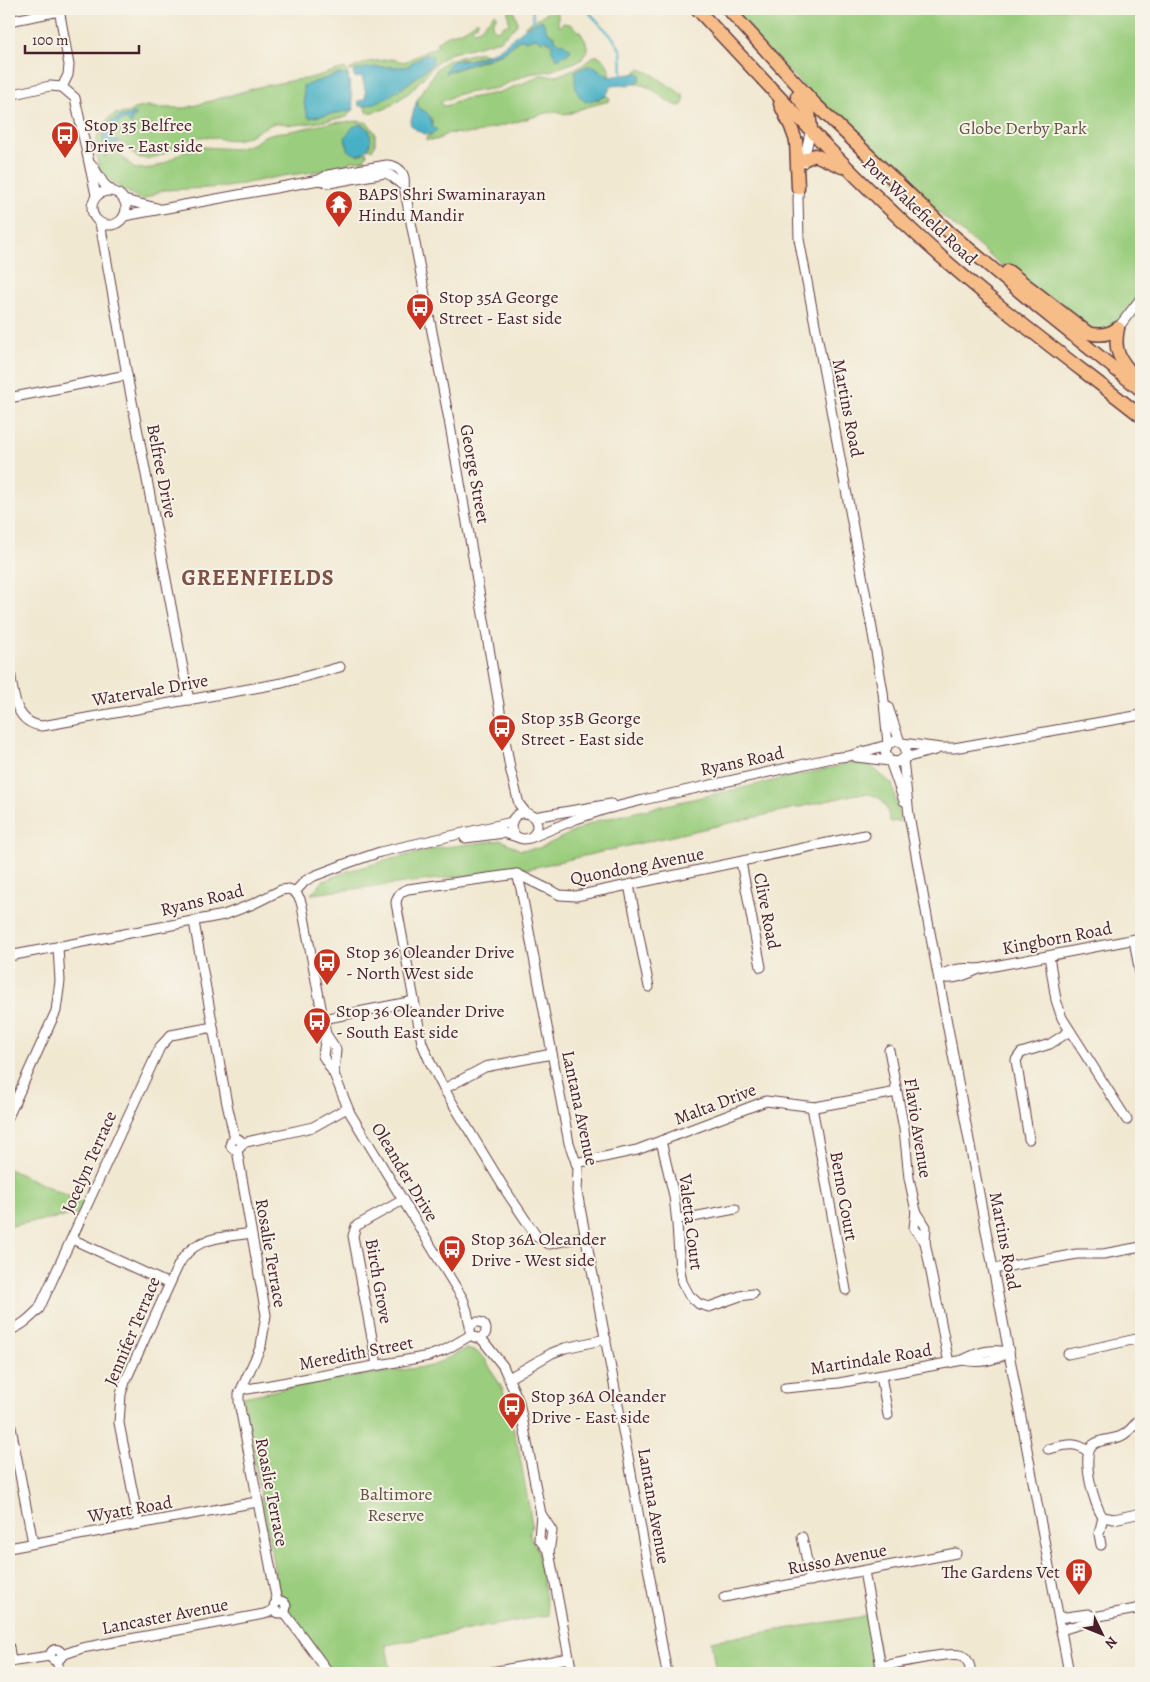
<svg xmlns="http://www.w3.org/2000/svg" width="1150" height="1682" font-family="Alegreya,serif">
<rect width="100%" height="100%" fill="#f7f3e8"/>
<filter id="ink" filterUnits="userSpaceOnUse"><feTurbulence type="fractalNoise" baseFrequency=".02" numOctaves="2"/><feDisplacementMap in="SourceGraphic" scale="10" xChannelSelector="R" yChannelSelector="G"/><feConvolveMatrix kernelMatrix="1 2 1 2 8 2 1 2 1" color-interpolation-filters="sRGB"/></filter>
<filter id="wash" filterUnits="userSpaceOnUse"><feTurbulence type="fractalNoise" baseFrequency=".0096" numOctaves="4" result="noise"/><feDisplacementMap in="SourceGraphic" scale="20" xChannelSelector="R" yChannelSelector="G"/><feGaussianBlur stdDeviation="1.12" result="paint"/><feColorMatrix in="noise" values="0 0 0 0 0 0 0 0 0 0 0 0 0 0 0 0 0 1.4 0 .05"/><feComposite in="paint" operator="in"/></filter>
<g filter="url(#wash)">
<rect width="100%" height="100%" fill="#f1e8d1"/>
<g fill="#9acd7d" stroke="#727654">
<path d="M510 9H513L517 20V25L500 40 449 54 435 64 411 91 393 104 385 109 368 113 364 106 403 88 432 64 425 54 406 67H377L349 71 350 69 368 62 391 59 404 62 440 45 436 43C446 33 457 34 467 28 471 26 474 23 477 20L479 22 472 29 474 31 480 29 495 13 497 16 493 22 492 26 496 30 499 31 504 25 509 24 508 12Z"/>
<path d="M553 9 558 13V25L561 27 562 23 570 24 580 32 585 40 587 46V51L581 60 550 71 528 74 497 88 459 94 441 102V105L446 106 464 99 497 93 534 79 540 75 557 76 581 66 594 56H599C606 61 611 68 609 77L594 66 597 100 606 96 610 98 609 101 583 108 571 113 562 114 557 112 546 113 513 123 488 129 482 132 466 134 448 133 437 140H426L427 136 432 135 434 129 432 126V120L419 109 417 100 438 67 448 60 480 52 488 54 469 60 459 59 450 72C471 63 504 58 519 40L524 39 525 41C541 34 553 40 556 57L567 47 555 40 554 36 534 22 526 27 524 26Z"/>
<path d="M728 9H1141V298L1118 328 1100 335 1012 274 915 193 897 182Z"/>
<path d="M345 68 348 75 338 74 303 86C305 99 302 105 309 117L351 110 347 117C329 120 311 124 294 125 288 125 280 122 275 123 264 126 253 136 240 139 224 142 209 134 194 138 177 143 161 161 141 158 133 157 130 149 124 144 119 141 116 142 111 140L110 134 117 129 115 127C118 122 121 121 126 119L128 121 132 116 131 113 127 117 122 116C119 119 115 120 112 122 100 129 104 145 104 156L111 147H114L117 152 135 169 152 168 165 163 184 151 203 147 236 149 255 143 264 136 274 133 291 131 330 123 360 121 368 123 375 133V145L372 150 368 148 370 146 367 127 360 124 345 141 348 148 362 154 366 151 367 155 364 160 352 161 345 165 320 171 282 176 227 187 164 190 142 200 116 185 100 171 98 165 96 147 97 138 101 128 109 118 115 114 128 113 134 109 148 106 156 108H186L259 87 290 81C295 79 300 80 306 79 319 76 332 71 345 68Z"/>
<path d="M640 69 652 74 683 95 684 102 681 106C662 104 659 86 636 84L635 73 637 70Z"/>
<path d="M852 763H867L892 784 900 821 890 822C886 800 880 793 857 794L531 868 311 894 323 881 348 871 392 859 438 848 502 840 520 850 540 848 596 821Z"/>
<path d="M9 1169 88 1205 84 1213 9 1226Z"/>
<path d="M466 1349 477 1352 485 1359 503 1390 519 1451 532 1524 530 1532V1537L537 1548 549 1615 386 1645 391 1673H333L288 1610 287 1602 279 1595 243 1397 328 1380 432 1366Z"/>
<path d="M872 1615 882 1673H716L711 1641Z"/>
</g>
<g fill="#47b0c6" stroke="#486878">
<path d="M542 20 547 31 554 36 555 40 560 43H563L567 47H569L571 50 569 53 557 59 551 49 553 47 551 43 545 39 543 42 535 38 525 41 523 39 519 40 501 54 499 53 485 60 476 62 445 73C451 56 456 62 470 60 476 59 483 56 489 54 509 46 521 26 542 20Z"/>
<path d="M425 54 433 56 432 64C417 77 380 108 359 106L358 101 364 100 366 94 362 76 356 78 354 76 353 72 360 69 377 67H406Z"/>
<path d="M588 66H594L609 77 638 73 641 75 640 80 636 82V84L611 86 606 96 586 102C574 94 575 85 575 71Z"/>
<path d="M338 74 348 75 354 110 309 118C302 105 305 99 303 86Z"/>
<path d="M417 100 419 109C428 111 432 117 432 126L437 130C429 139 417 132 410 124Z"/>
<path d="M131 113 137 114 135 118 130 117 133 121 131 125 126 119 120 122 115 127 117 129 116 131 111 132V140L119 141V143H115L116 149 114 147 109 150 105 157C103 148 101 132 108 124 111 121 118 119 122 116L127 117Z"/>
<path d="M360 124 369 130C373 141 370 151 358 155L349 151 345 138 353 127Z"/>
</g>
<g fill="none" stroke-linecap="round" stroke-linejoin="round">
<g stroke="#47b0c6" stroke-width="2.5">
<path d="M532 9 534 22"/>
<path d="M586 9 613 38 621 51 622 75"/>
</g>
</g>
</g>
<g filter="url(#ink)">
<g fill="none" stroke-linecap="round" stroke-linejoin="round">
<g stroke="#633d44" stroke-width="11">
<g id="minor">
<path d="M59 9 69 65 68 75 62 87"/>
<path d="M9 21 60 11"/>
<path d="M9 95 50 86 62 87 75 98 96 195"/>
<path d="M803 163 811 129"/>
<path d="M92 165 104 184 111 190"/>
<path d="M319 180 329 183 385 173C394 175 396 182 404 186"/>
<path d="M799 183 798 199 799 239 871 623 883 692 888 744"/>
<circle cx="109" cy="208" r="17"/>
<path d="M124 200 157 208"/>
<path d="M124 216 319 180 328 175 387 165C400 166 406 174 404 186L449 420 510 768 519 804 526 813"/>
<path d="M100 223 127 375 189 700"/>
<path d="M1118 328 1141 298"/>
<path d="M9 398 127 375"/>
<path d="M9 663C13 688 12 723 42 726L282 683 340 667"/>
<path d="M888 707 900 742"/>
<path d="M902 743 941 748H954L1141 715"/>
<path d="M856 757 898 762C910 756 908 744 895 741L888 744 885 752 889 760"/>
<path d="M904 758 936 750"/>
<path d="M903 759 909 815 926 911 1069 1673"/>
<path d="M890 761 904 801"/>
<circle cx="524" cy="826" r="13"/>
<path d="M534 817 611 804"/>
<path d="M465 838 504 833 517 837"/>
<path d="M530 838 576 819 603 810 643 800 832 758 849 756 887 745"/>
<path d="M741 862 761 967"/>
<path d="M517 874 521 889 569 1143 578 1168 577 1192 629 1462 667 1673"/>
<path d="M629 885 649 987"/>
<path d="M295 892 300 899 302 906 326 1034 323 1056 334 1074 350 1113 463 1299 467 1311 470 1326"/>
<path d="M194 922 227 1104 235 1139"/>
<path d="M1134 940 1141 979"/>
<path d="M9 956 224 915 253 904 281 890 289 889 295 892 305 881 314 876 348 863 380 852 512 822"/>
<path d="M1049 956 1056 1000 1062 1018 1127 1120"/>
<path d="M939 977C953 981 966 975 979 969L1141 938"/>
<path d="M939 977C950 968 964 968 979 969"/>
<path d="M323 1019 414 1001"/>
<path d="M326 1034 336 1049 334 1074"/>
<path d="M889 1050 904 1129 909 1178 916 1211 914 1228 925 1242"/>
<path d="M444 1089 485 1067 552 1054"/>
<path d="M812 1107 846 1290"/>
<path d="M9 1115 56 1011 60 981 58 947"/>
<circle cx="236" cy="1144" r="5.5"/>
<path d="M1029 1139 1016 1060 1021 1053 1050 1044 1070 1031"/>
<path d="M661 1141 674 1196 677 1224 680 1270 682 1282 689 1295 699 1304 709 1307 740 1296 753 1294"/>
<path d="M242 1143 313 1127 347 1108"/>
<path d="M237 1150 266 1315 261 1346 239 1394V1402L277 1602"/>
<path d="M576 1163 637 1150 766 1101 815 1107 897 1092"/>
<path d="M916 1211 926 1227 925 1242 949 1363"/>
<path d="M677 1219 693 1217 735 1209"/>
<path d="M586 1236 549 1244 537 1237 506 1191 444 1089 430 1062 422 1043 396 903C397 895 401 891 408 889L517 874 560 895 576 896 865 835"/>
<path d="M72 1239 169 1284"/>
<path d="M993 1269 1077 1254H1103L1141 1247"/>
<circle cx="478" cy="1330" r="8"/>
<path d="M9 1330C21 1327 31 1317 39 1309L160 1047 171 1035 213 1027"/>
<path d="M481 1338 503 1366 519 1402 541 1514 539 1539 549 1552"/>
<path d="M1068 1354 1141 1338"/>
<path d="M963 1360C981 1364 993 1360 1009 1353"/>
<path d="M377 1365 353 1236 356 1226 403 1200"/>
<path d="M881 1376 888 1415"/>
<path d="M509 1378 552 1353 565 1348 606 1339"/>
<path d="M243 1388 248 1389 429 1356 445 1350 471 1335"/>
<path d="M785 1388 839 1383 963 1360C981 1351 990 1349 1009 1352"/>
<path d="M9 1417 33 1543"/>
<path d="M1141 1417C1136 1423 1129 1433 1121 1436 1113 1440 1098 1439 1092 1446 1081 1457 1094 1506 1103 1517L1114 1519 1141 1513"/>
<path d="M1048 1449C1063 1446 1076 1440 1088 1452"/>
<path d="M541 1514 552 1531 549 1552 572 1673"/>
<path d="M139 1524 119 1423 121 1394 125 1382 177 1268C192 1236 220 1238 251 1233"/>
<path d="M802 1537 811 1581"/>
<path d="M1101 1545 1099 1534 1103 1517"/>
<path d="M9 1548 257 1502"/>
<path d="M864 1571 882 1673"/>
<path d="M724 1597 956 1553"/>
<circle cx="280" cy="1607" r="6"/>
<path d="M284 1612 329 1673"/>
<path d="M1059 1618 1088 1614 1094 1617"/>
<path d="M1061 1630 1088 1622 1094 1617 1141 1608"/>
<path d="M9 1647 11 1662"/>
<circle cx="56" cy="1655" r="5.5"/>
<path d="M62 1655 82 1648 264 1614 275 1610"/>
<path d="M57 1661 60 1673"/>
<path d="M9 1662 50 1656"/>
<path d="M882 1666C896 1664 952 1650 963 1656 969 1660 970 1667 971 1673"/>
<path d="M486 1673 569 1658"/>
</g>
</g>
<g stroke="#633d44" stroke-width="15">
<g id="highway">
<path d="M697 9C768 85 838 162 914 232 984 298 1066 357 1141 416"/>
<path d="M728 9 815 104 949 232 1038 307 1141 390"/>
<path d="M797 96 809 112 811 129"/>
<path d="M780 104 791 127 796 141 798 188"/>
<path d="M803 160 815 155 842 167"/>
<path d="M1008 271 1088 333C1099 336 1109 335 1118 328"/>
<path d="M1118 328C1113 352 1120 360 1135 377"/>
</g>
</g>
<use href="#minor" stroke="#fff" stroke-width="9"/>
<use href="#highway" stroke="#f7bd88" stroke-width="12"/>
</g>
</g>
<defs>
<g id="bus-pin" transform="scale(1.4375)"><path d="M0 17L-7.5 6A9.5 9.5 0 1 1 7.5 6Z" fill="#c8321e" stroke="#f7f3e8"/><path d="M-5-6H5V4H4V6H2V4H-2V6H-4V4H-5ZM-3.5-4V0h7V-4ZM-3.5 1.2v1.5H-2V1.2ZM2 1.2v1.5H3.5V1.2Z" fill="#fff"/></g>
<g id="temple-pin" transform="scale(1.4375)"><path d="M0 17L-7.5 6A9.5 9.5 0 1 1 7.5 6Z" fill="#c8321e" stroke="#f7f3e8"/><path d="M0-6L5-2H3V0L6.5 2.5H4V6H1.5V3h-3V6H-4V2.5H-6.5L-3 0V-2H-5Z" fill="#fff"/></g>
<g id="building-pin" transform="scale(1.4375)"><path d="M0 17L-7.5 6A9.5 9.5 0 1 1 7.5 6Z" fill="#c8321e" stroke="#f7f3e8"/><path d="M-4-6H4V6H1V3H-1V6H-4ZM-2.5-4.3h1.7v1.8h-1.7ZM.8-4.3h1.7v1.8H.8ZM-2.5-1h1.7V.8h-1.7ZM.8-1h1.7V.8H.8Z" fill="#fff"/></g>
</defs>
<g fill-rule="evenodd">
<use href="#bus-pin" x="65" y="135"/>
<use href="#temple-pin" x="339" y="204"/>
<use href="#bus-pin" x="420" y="307"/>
<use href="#bus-pin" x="502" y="728"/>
<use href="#bus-pin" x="327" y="962"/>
<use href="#bus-pin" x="317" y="1021"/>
<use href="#bus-pin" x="452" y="1249"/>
<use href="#bus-pin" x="512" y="1406"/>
<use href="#building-pin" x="1079" y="1572"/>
</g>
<g text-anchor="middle" stroke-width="4" stroke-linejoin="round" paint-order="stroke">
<g font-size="18" fill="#4a1f2b" stroke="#f7f3e8" text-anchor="start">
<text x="84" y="131">Stop 35 Belfree<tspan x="84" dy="21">Drive - East side</tspan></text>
<text x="358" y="200">BAPS Shri Swaminarayan<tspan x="358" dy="21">Hindu Mandir</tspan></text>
<text x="439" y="303">Stop 35A George<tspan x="439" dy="21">Street - East side</tspan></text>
<text x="521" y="724">Stop 35B George<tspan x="521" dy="21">Street - East side</tspan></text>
<text x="346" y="958">Stop 36 Oleander Drive<tspan x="346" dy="21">- North West side</tspan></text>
<text x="336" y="1017">Stop 36 Oleander Drive<tspan x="336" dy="21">- South East side</tspan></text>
<text x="471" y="1245">Stop 36A Oleander<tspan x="471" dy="21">Drive - West side</tspan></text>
<text x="531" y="1402">Stop 36A Oleander<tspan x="531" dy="21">Drive - East side</tspan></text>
<text x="1060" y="1578" text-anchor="end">The Gardens Vet</text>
</g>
<g font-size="18" fill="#625344" stroke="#f7f3e8">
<text x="1023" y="134">Globe Derby Park</text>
<text x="396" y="1500">Baltimore<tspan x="396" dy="21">Reserve</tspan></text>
</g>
<g font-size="18" fill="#4a1f2b" stroke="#f7f3e8">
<text transform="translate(920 211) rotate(43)" y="6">Port Wakefield Road</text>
<text transform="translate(848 408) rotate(79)" y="6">Martins Road</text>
<text transform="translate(162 471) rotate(79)" y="6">Belfree Drive</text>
<text transform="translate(475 474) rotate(80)" y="6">George Street</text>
<text transform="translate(150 690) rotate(-10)" y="6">Watervale Drive</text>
<text transform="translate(742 761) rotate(-12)" y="6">Ryans Road</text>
<text transform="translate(637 866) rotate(-11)" y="6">Quondong Avenue</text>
<text transform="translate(202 900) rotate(-14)" y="6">Ryans Road</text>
<text transform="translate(767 911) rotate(79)" y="6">Clive Road</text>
<text transform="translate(1057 938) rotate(-11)" y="6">Kingborn Road</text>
<text transform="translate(715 1104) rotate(-21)" y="6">Malta Drive</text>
<text transform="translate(580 1108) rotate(78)" y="6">Lantana Avenue</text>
<text transform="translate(918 1128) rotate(81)" y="6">Flavio Avenue</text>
<text transform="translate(89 1162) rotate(-66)" y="6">Jocelyn Terrace</text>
<text transform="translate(405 1172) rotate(59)" y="6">Oleander Drive</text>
<text transform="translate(844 1196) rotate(80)" y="6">Berno Court</text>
<text transform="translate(691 1222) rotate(83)" y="6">Valetta Court</text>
<text transform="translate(1005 1241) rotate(79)" y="6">Martins Road</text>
<text transform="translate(271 1253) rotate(80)" y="6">Rosalie Terrace</text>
<text transform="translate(379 1281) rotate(80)" y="6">Birch Grove</text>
<text transform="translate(132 1331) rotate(-67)" y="6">Jennifer Terrace</text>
<text transform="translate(356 1353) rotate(-11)" y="6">Meredith Street</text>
<text transform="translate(871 1359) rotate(-9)" y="6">Martindale Road</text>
<text transform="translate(272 1492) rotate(79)" y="6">Roaslie Terrace</text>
<text transform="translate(654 1506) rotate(80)" y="6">Lantana Avenue</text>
<text transform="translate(130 1509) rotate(-10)" y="6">Wyatt Road</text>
<text transform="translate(837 1559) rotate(-11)" y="6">Russo Avenue</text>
<text transform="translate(165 1616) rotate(-11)" y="6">Lancaster Avenue</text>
</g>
<g font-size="22" font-weight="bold" letter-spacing="1" fill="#805145" stroke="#f7f3e8">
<text x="258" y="585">GREENFIELDS</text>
</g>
</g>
<rect width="1150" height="1682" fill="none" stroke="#f7f3e8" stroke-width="30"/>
<g transform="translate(1102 1634) rotate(133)" stroke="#f7f3e8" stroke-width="4" paint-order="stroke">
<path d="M0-4L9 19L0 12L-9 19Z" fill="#4a1f2b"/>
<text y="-8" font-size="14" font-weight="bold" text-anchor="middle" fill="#4a1f2b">N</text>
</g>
<path d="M25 45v8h114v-8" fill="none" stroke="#4a1f2b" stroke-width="2.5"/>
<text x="32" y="45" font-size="15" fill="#4a1f2b" stroke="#f7f3e8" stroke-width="4" paint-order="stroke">100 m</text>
</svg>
